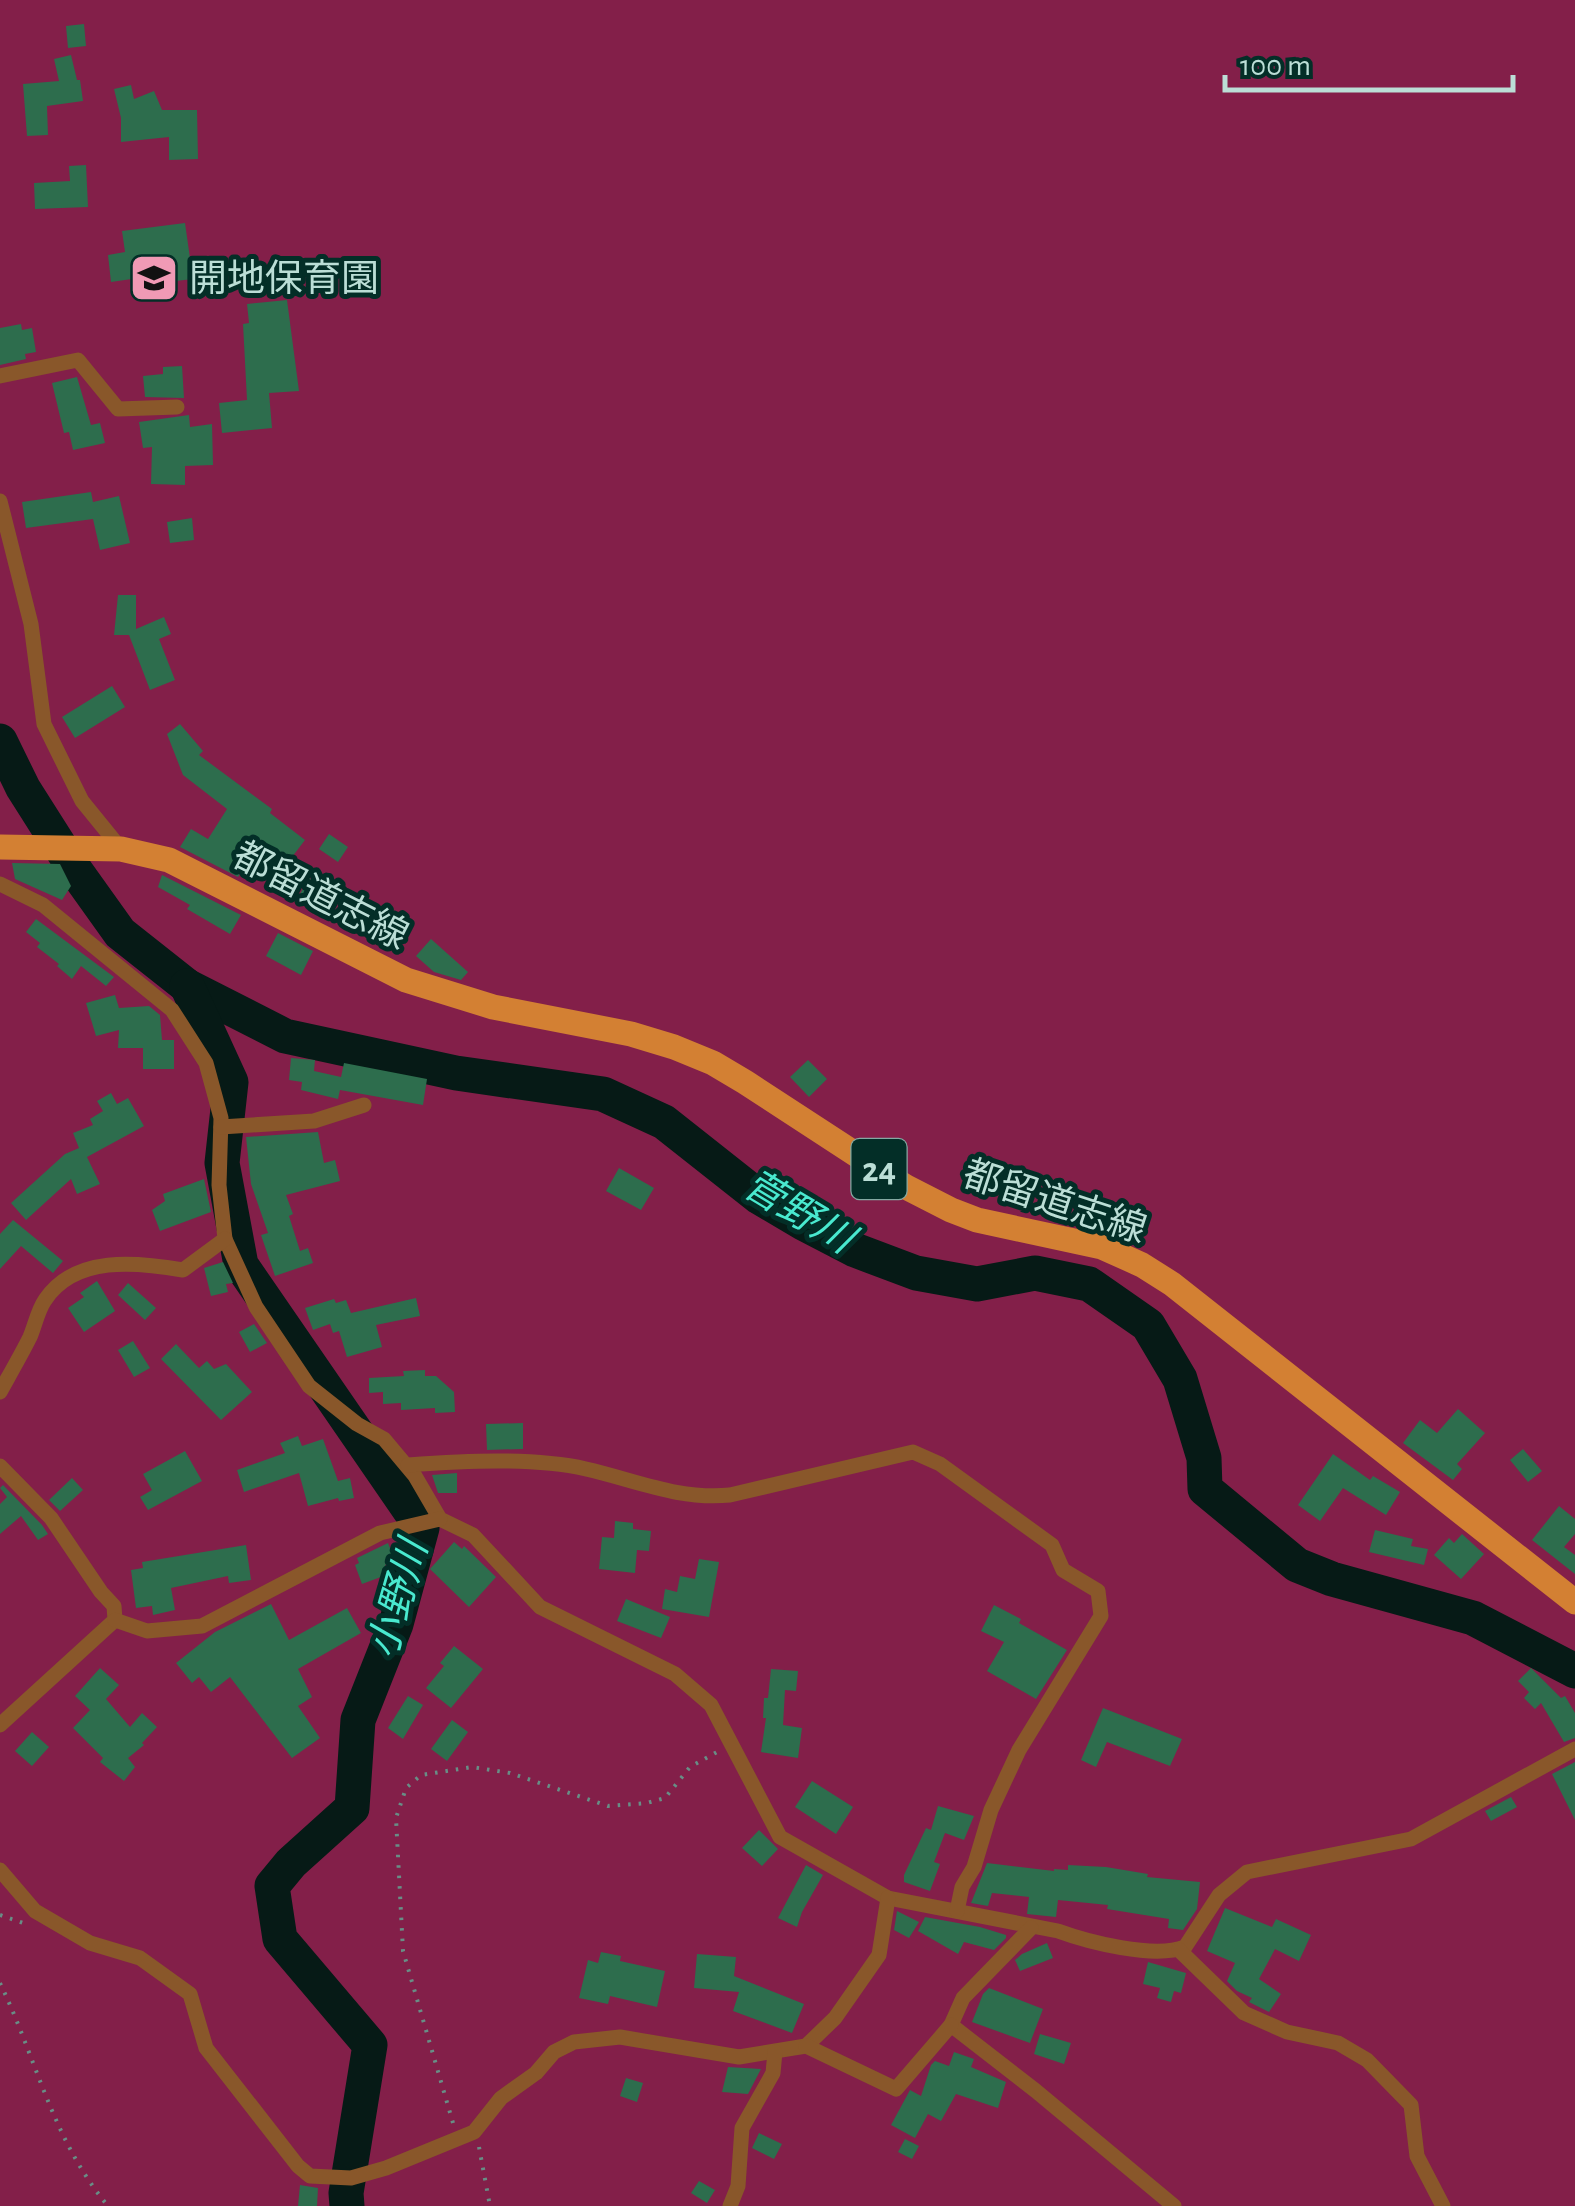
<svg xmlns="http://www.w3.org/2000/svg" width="1575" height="2206" font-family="'Alegreya Sans','Noto Sans JP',sans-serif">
<rect width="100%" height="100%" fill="#0f3831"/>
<rect fill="#831f49" x="0" y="0" width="1575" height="2206"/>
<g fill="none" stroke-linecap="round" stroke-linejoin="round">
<g stroke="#061a16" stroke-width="35">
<path d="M0 741 23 788 75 870 120 933 187 986 285 1036 456 1073 603 1094 664 1122 759 1197 803 1223 855 1250 916 1273 977 1284 1035 1273 1089 1284 1148 1325 1180 1379 1204 1458 1205 1489 1297 1565 1332 1579 1473 1618 1575 1671"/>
<path d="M187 986 231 1082 222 1163 241 1265 422 1528 396 1624 358 1720 352 1808 291 1863 272 1886 280 1939 370 2045 346 2193 347 2206"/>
</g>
</g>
<g fill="#2d6d4d">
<path d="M84 24 86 46 68 48 66 26Z"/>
<path d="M71 55 77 80H80L83 101 47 106 48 135 27 136 23 84 59 81 54 59Z"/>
<path d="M131 85 134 99 154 91 162 110H197L198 159 169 160V137L121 142V118L114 89Z"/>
<path d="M86 165 88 207 35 209 34 183 70 181 69 166Z"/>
<path d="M185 223 193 279 167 282 166 274 111 282 108 255 125 252 122 231Z"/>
<path d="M287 300 299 391 269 393 272 428 222 433 219 403 247 400 243 324 249 323 247 304Z"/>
<path d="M21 324 22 330 32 328 36 352 25 354 26 359 0 365V328Z"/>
<path d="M182 366 184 398 145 397 143 376 163 374V367Z"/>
<path d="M77 377 91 425 100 423 105 443 73 450 69 432 64 433 52 383Z"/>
<path d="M189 415 190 427 212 424 213 465 185 466V485L151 484 152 447 143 448 139 422Z"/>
<path d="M91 492 93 502 119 496 130 543 100 550 93 519 26 528 22 502Z"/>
<path d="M192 518 194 540 170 543 167 522Z"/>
<path d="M118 595H136V629L164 617 171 634 159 639 175 680 150 690 129 635H114Z"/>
<path d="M112 686 125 707 75 738 62 717Z"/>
<path d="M180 724 203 751 199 755 272 809 270 813 305 840 289 861 262 841 238 877 180 847 191 829 208 839 227 809 183 775 167 734Z"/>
<path d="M329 834 348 847 338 862 319 849Z"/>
<path d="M12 863 60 864 71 886 62 900 15 879Z"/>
<path d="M162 875 241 915 230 934 187 909 190 905 158 887Z"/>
<path d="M309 878 340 896 329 917 297 899Z"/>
<path d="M36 919 114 977 106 986 81 966 72 979 57 966 59 964 37 947 40 943 26 932Z"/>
<path d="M278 933 313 951 301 975 266 956Z"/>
<path d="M431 939 468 972 461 980 434 972 416 956Z"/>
<path d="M115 995 119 1008 149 1006 160 1015 162 1040H174V1069H143V1048H118L119 1030 96 1036 86 1003Z"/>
<path d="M291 1058 315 1060 314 1071 341 1077 344 1063 427 1079 423 1105 340 1090 338 1099 301 1090 302 1082 289 1080Z"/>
<path d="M808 1060 827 1079 809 1097 790 1077Z"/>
<path d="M111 1093 117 1104 128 1098 144 1126 87 1157 100 1184 77 1194 71 1179 26 1220 11 1203 65 1154 79 1148 73 1133 93 1125 90 1119 103 1111 97 1101Z"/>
<path d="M318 1132 324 1163 335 1160 340 1181 286 1195 293 1214 289 1216 300 1251 308 1248 313 1263 275 1276 261 1235 268 1233 251 1184 246 1137Z"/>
<path d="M619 1168 654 1188 641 1210 606 1191Z"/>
<path d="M204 1179 211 1212 160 1231 152 1210 165 1201 163 1194Z"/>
<path d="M13 1220 63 1261 53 1273 21 1246 0 1269V1234Z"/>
<path d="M223 1262 233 1283 226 1284 228 1292 211 1296 204 1268Z"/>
<path d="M97 1281 115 1311 84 1332 68 1308 84 1297 80 1293Z"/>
<path d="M128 1283 156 1308 145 1320 118 1295Z"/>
<path d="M416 1298 420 1316 376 1325 382 1347 347 1357 339 1331 333 1333 330 1324 313 1330 305 1308 334 1299 336 1303 346 1300 351 1313Z"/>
<path d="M254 1324 267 1343 250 1352 239 1332Z"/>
<path d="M133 1341 150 1368 134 1377 118 1350Z"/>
<path d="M176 1344 199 1368 207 1361 214 1369 226 1364 252 1392 221 1420 161 1359Z"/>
<path d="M425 1370V1376H436L454 1392 455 1412 435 1413V1408L401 1410V1403L383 1404V1392L369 1393V1378L404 1376 403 1371Z"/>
<path d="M1458 1409 1485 1433 1457 1464 1462 1469 1453 1480 1403 1443 1420 1420 1437 1433Z"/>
<path d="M523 1423V1449L487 1450 486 1424Z"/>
<path d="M298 1436 302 1446 323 1439 338 1481 350 1478 354 1498 339 1501 338 1498 308 1506 299 1473 244 1492 237 1470 285 1453 280 1443Z"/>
<path d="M1523 1449 1542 1471 1528 1482 1510 1460Z"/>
<path d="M185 1451 202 1481 148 1510 140 1497 152 1490 143 1474Z"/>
<path d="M1333 1454 1370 1480 1373 1476 1400 1492 1386 1515 1343 1488 1320 1521 1298 1505Z"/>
<path d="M457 1473V1493H438L432 1475Z"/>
<path d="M72 1478 83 1490 60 1511 49 1500Z"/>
<path d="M3 1485 42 1525 48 1534 38 1540 21 1516 0 1534V1504L7 1497 0 1488Z"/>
<path d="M1559 1506 1575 1519V1534L1564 1547 1575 1555V1574L1532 1540Z"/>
<path d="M615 1521 633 1523V1529L651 1531 649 1551 637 1550 635 1573 599 1569 602 1537 614 1538Z"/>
<path d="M1375 1530 1413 1539 1411 1546 1428 1549 1424 1565 1369 1552Z"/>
<path d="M1462 1534 1484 1554 1461 1579 1434 1555 1449 1538 1454 1543Z"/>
<path d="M454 1542 462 1549 464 1546 496 1577 469 1607 430 1569Z"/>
<path d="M388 1543 395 1561 385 1565 389 1574 362 1584 355 1565 359 1563 357 1558Z"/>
<path d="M246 1545 251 1580 229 1583 228 1576 171 1588 175 1610 153 1615 152 1606 136 1608 131 1570 143 1568 142 1562Z"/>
<path d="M699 1559 719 1562 709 1617 662 1609 665 1589 677 1592 680 1576 695 1579Z"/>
<path d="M626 1599 670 1617 661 1638 617 1621Z"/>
<path d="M271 1604 289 1640 347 1608 361 1633 298 1669 312 1697 298 1706 320 1738 292 1758 230 1677 211 1692 199 1677 192 1683 176 1663 215 1632Z"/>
<path d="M994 1605 1021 1619 1019 1623 1067 1650 1036 1699 987 1671 1004 1642 981 1631Z"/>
<path d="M454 1646 483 1669 451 1708 426 1688 444 1666 440 1663Z"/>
<path d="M100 1668 119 1685 106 1699 130 1727 142 1713 157 1727 142 1743 144 1745 128 1758 135 1767 124 1781 100 1762 103 1758 73 1728 90 1710 75 1696Z"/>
<path d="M1531 1668 1561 1698 1565 1696 1575 1713V1738L1564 1742 1541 1703 1535 1709 1524 1698 1529 1692 1518 1681Z"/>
<path d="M771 1669 798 1671 796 1691 785 1690 783 1725 802 1728 798 1758 761 1752 766 1718H763L764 1698H768Z"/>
<path d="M408 1696 423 1705 403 1739 388 1728Z"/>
<path d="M1103 1708 1182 1739 1170 1766 1107 1742 1096 1767 1081 1760Z"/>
<path d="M452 1720 468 1732 447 1761 431 1749Z"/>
<path d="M32 1732 49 1747 32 1766 15 1751Z"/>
<path d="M1575 1762V1820L1552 1774Z"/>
<path d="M812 1781 853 1807 836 1834 795 1807Z"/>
<path d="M1511 1797 1517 1807 1491 1821 1485 1811Z"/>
<path d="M938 1806 974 1816 964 1840 945 1833 934 1862 940 1864 930 1891 904 1882V1875L926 1828 931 1830Z"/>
<path d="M759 1830 778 1849 762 1866 742 1848Z"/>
<path d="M987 1863 1054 1871V1869L1068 1870V1865L1106 1867 1148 1874 1147 1877 1200 1882 1197 1909 1183 1930 1168 1928 1169 1919 1107 1909 1108 1905 1058 1900 1056 1917 1027 1914 1029 1897 992 1893 988 1906 971 1903Z"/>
<path d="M806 1865 823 1875 802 1912 797 1927 778 1918Z"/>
<path d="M1225 1908 1272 1927 1276 1919 1311 1935 1299 1961 1275 1949 1259 1979 1281 1994 1269 2012 1249 2002 1252 1998 1237 1991 1227 1981 1235 1963 1207 1951Z"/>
<path d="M897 1911 919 1922 909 1938 894 1930Z"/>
<path d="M925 1917 980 1927 1006 1935V1938L994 1950 964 1942 958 1954 918 1931Z"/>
<path d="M1047 1943 1053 1958 1020 1971 1015 1960 1022 1954Z"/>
<path d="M601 1952 621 1956 620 1961 665 1971 657 2007 610 1996 608 2004 579 1998 588 1960 598 1963Z"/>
<path d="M697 1954 736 1957 734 1976 804 2004 792 2033 733 2011 739 1992 694 1988Z"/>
<path d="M1148 1962 1186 1973 1181 1993 1174 1991 1171 2002 1157 1998 1160 1988 1143 1984Z"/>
<path d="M989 1988 1043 2009 1030 2043 972 2022 983 1994Z"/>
<path d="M1040 2034 1071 2043 1064 2064 1034 2054Z"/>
<path d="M954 2052 974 2059 971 2067 1006 2082 998 2108 956 2094 941 2121 928 2114 915 2138 891 2125 910 2090 921 2096 931 2065 935 2061 949 2066Z"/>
<path d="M728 2067 761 2069 748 2094 722 2092Z"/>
<path d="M626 2078 643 2083 637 2102 620 2096Z"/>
<path d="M759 2133 782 2144 774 2159 752 2148Z"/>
<path d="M905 2139 919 2146 912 2159 898 2152Z"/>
<path d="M699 2181 715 2190 707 2203 691 2193Z"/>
<path d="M300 2185 318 2188 317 2206H298Z"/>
</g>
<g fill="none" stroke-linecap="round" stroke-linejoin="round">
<g stroke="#688e86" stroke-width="4" stroke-dasharray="2.5 8" stroke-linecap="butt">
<path d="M0 1915 23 1923"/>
<path d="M0 1983C37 2060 52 2139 108 2206"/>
<path d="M453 2123 403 1951 396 1818 406 1788 421 1775 472 1767 510 1773 608 1806 647 1803 665 1798 690 1767 717 1752"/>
<path d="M479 2147 490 2206"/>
</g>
<g stroke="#89572a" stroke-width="15">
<path d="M0 376 78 360 118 409 177 407"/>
<path d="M0 501 31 624 44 724 82 801 121 849"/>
<path d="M0 884 43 905 172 1010 206 1063 221 1118 219 1185 225 1239 256 1307 309 1386 357 1424 384 1439 415 1476 440 1519 473 1535 540 1607 675 1674 711 1705 780 1837 888 1898 1058 1931C1088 1942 1154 1959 1185 1947L1219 1895 1247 1872 1411 1839 1575 1749"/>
<path d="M221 1127 314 1121 364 1105"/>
<path d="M0 1392C10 1374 21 1355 30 1337 35 1325 38 1310 45 1300 75 1255 137 1262 183 1270L225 1239"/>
<path d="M408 1465C462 1461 533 1457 586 1469 635 1480 678 1500 730 1495L913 1452 940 1464 1052 1545 1063 1570 1098 1591 1101 1616 1019 1750 991 1810 974 1867 962 1887 957 1911"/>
<path d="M0 1466 51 1518 101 1592 114 1606 115 1620 0 1725"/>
<path d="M115 1620 147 1631 202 1626 380 1533 440 1519"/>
<path d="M0 1870 35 1911 90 1943 140 1958 190 1994 206 2048 298 2166 310 2176 351 2178 386 2168 474 2132 501 2098 536 2073 554 2052 574 2042 620 2037 739 2057 806 2046 835 2018 879 1955 888 1898"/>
<path d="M1031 1928 963 1998 951 2025 1036 2091 1174 2206"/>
<path d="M1179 1950 1244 2013 1287 2032 1338 2043 1367 2060 1411 2105 1417 2156 1443 2206"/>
<path d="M806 2046 896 2089 951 2025"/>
<path d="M730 2206 738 2186 742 2128 773 2073 775 2052"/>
</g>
<path stroke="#d38033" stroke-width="25" d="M0 847 121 849 169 860 406 980 493 1007 631 1034 674 1047 713 1063 745 1082 906 1187 951 1210 977 1220 1102 1247 1142 1265 1172 1284 1575 1602"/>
</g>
<defs>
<g id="school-square" transform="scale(2.5)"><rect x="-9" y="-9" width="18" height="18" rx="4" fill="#f09ab5" stroke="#032e27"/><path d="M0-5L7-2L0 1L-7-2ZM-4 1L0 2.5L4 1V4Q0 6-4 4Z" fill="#111"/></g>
</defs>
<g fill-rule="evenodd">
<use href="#school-square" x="154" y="278"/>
</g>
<g text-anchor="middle" stroke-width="10" stroke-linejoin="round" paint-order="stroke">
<rect fill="#032e27" stroke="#84a9a2" stroke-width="2.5" x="851.5" y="1139" width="55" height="60" rx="8"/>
<g font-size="35" font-weight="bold" fill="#bbded6">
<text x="879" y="1181">24</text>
</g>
<g font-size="38" fill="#bbded6" stroke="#032e27" text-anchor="start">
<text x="189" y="291">開地保育園</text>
</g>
<g font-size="38" fill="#bbded6" stroke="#032e27">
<text transform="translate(321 895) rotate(27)" y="13">都留道志線</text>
<text transform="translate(1055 1201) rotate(18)" y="13">都留道志線</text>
</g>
<g font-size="40" font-style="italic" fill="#49e9cf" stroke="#032e27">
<text transform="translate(799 1211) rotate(31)" y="14">菅野川</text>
<text transform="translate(397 1599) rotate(-74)" y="14">小野川</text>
</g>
</g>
<path d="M1225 75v15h288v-15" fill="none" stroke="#bbded6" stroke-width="5"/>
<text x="1240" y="75" font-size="30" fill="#bbded6" stroke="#032e27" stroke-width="8" paint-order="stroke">100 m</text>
</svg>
